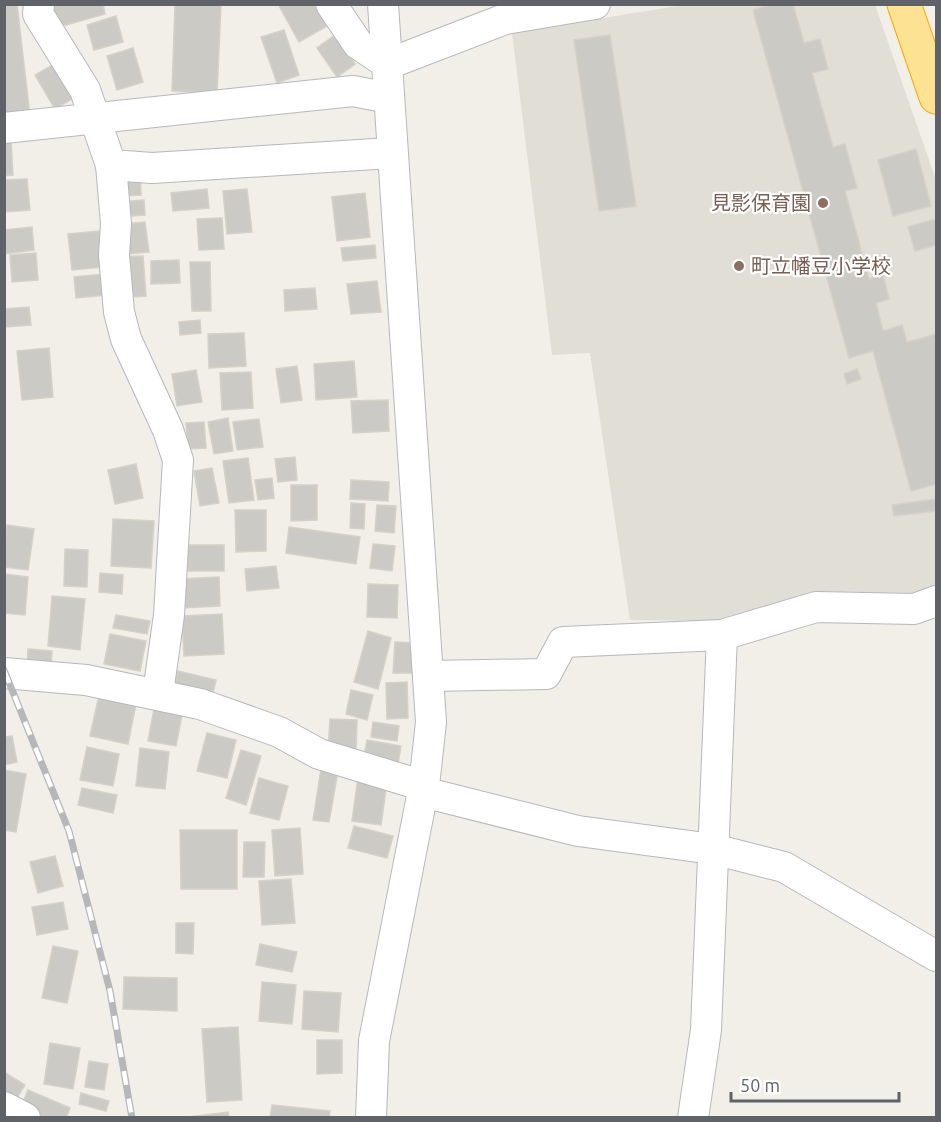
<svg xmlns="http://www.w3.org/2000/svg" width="941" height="1122" font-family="Ubuntu,'Noto Sans JP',sans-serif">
<rect width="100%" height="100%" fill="#f1efe8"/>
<path fill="#e1ded6" d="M683 5H875L936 180V586L915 595 721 621 630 620 590 353 552 355 512 33Z"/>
<g fill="#cccac5" stroke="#d6d1c6" stroke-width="1.5">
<path d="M4 4H17L30 116 4 118Z"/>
<path d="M47 4H103L105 14 55 28Z"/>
<path d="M175 4H221L217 93 172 91Z"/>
<path d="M278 4H314L327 26 299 42Z"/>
<path d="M773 4H793L804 43 820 39 828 69 812 73 833 147 845 144 857 188 845 191 869 279 883 275 889 299 876 303 883 331 902 325 907 342 936 334V484L911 491 873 351 849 358 753 10Z"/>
<path d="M116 16 123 42 94 50 87 25Z"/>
<path d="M284 30 299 75 277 83 261 37Z"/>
<path d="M335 35 355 64 337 77 317 48Z"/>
<path d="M610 35 636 206 599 211 574 40Z"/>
<path d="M133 48 143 82 117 90 107 56Z"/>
<path d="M58 62 77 96 55 109 35 75Z"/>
<path d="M11 140 13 175 4 176V141Z"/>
<path d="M916 149 931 206 893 216 878 160Z"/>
<path d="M140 170 141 195 124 196 122 171Z"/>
<path d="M27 179 30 210 4 212V180Z"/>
<path d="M207 189 209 208 173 211 171 193Z"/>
<path d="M247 189 252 232 227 234 223 191Z"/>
<path d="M365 193 370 237 337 241 332 197Z"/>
<path d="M144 200 145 215 119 217 118 202Z"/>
<path d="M222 218 224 249 199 250 197 219Z"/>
<path d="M936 219V245L915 251 908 227Z"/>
<path d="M145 222 149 252 128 254 124 224Z"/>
<path d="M32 227 34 250 4 254V230Z"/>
<path d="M99 231 103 267 72 270 68 234Z"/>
<path d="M375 245 376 258 343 261 341 248Z"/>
<path d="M36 253 38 280 12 282 10 255Z"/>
<path d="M143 256 146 296 120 298 117 257Z"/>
<path d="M179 260 180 283 151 284V261Z"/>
<path d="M190 262H210L211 311H192Z"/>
<path d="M104 274 106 295 76 298 74 277Z"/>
<path d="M377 281 381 312 351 314 347 284Z"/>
<path d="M315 288 317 309 285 311 284 290Z"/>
<path d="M29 307 31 325 5 327 4 309Z"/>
<path d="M200 320 201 333 180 335 179 322Z"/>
<path d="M244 333 246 366 209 368 208 334Z"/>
<path d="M49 348 53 397 22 400 17 351Z"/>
<path d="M354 361 357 397 316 400 314 364Z"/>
<path d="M297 366 302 400 281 403 276 369Z"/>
<path d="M857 369 861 379 847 384 844 374Z"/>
<path d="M196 370 202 402 177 406 172 374Z"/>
<path d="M251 372 253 408 222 410 220 373Z"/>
<path d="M388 400 389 431 353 433 351 401Z"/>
<path d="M228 418 233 451 214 454 208 422Z"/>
<path d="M259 419 263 447 237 450 233 422Z"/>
<path d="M204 422 206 448 188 449 186 423Z"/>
<path d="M295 457 297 480 278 482 275 459Z"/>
<path d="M248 458 254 500 229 503 223 461Z"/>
<path d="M136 464 143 498 115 504 108 470Z"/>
<path d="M212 468 219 503 200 506 194 471Z"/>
<path d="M272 478 274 498 258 500 255 480Z"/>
<path d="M351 480 389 482 388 501 350 499Z"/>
<path d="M291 485H317V520L291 521Z"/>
<path d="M936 499V511L894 516 892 505Z"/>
<path d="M351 503 365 504 364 529 350 528Z"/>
<path d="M377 505 396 506 394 533 375 531Z"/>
<path d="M235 510H266V551L236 552Z"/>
<path d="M113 519 154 521 151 568 111 566Z"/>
<path d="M7 525 34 529 28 570 4 567Z"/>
<path d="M289 527 360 537 356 564 286 553Z"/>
<path d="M373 544 395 546 392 571 370 568Z"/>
<rect x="188" y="545" width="36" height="26"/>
<path d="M65 549 88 550 87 587 64 586Z"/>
<path d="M276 566 279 588 247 591 245 569Z"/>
<path d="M100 573 123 575 122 594 99 592Z"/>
<path d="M4 574 28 577 25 615 4 613Z"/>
<path d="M219 577 220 606 181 608 179 579Z"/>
<path d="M368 584 398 585 397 618 367 617Z"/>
<path d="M52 596 85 599 80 650 48 646Z"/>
<path d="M222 614 224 654 184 656 182 616Z"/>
<path d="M116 615 150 621 147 634 113 628Z"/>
<path d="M368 631 391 638 378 689 354 682Z"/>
<path d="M110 634 146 641 140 671 104 664Z"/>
<path d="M395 642 414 643 413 673H393Z"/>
<path d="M28 649 52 651 51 667 27 665Z"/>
<path d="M178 671 216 680 211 702 173 693Z"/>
<path d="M407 682 408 718 387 719 386 683Z"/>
<path d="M351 690 373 695 367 720 346 714Z"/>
<path d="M100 691 137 699 128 744 90 736Z"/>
<path d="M155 704 183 710 176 746 148 741Z"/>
<path d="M330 719 357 720 356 753 328 752Z"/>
<path d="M373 722 399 726 397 741 371 737Z"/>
<path d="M207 733 236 740 227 778 197 771Z"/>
<path d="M12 736 17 762 4 765V737Z"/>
<path d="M367 740 401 746 397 769 363 763Z"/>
<path d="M87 747 119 754 113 786 80 780Z"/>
<path d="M140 748 169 752 165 789 136 786Z"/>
<path d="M241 750 261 756 246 805 226 798Z"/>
<path d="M321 769 338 771 329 822 313 820Z"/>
<path d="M4 770 26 774 16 832 4 830Z"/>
<path d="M358 777 387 782 381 825 352 821Z"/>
<path d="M259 778 288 786 279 820 250 813Z"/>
<path d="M82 788 117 795 113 813 78 805Z"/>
<path d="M354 826 393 836 387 858 348 848Z"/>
<path d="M300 828 303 874 275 876 272 830Z"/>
<path d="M180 830H237V889H181Z"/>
<path d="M244 842H265L264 877H243Z"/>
<path d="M55 856 63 886 38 893 30 862Z"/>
<path d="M291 879 295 923 262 925 259 881Z"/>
<path d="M63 902 68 929 37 935 32 907Z"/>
<path d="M176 923H194L193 954 176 953Z"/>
<path d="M260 944 297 952 292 972 256 965Z"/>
<path d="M53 946 78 951 67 1003 42 998Z"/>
<path d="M124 977 177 978V1011L123 1009Z"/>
<path d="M262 982 296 985 292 1024 259 1021Z"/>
<path d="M304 991 341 993 338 1032 302 1029Z"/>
<path d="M238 1027 242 1100 207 1102 202 1029Z"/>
<path d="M317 1040H342V1073L317 1074Z"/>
<path d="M50 1043 80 1048 73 1089 44 1084Z"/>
<path d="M89 1061 108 1064 104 1090 85 1087Z"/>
<path d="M4 1072 25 1085 15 1101 4 1094Z"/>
<path d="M28 1090 70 1108 66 1118H46L21 1107Z"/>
<path d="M81 1093 109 1101 106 1111 79 1104Z"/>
<path d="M272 1105 330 1111 329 1118H270Z"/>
<path d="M228 1112 229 1118H180Z"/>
</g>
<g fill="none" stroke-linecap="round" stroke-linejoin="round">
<g stroke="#b5b8bc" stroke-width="32">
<g id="minor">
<path d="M39 4 38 14 85 90 111 165 116 224 114 255 119 312 126 339 168 430 178 460 169 615 158 693"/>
<path d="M331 4 358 44 388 64 505 19 595 4"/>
<path d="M4 128 353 91 389 98"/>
<path d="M111 165 152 168 391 153"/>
<path d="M4 673 86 680 200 704 279 732 319 754 424 786"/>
<path d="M428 676 546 674 563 642 722 635 816 607 914 609 936 601"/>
<path d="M423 792 578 831 713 849 784 867 936 956"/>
<path d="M4 1107 25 1118"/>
<path d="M371 1118 374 1041 424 786 431 722 383 4"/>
<path d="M693 1118 706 1030 722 635"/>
</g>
</g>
<g stroke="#f9ab00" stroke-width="35">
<path id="highway" d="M904 4 936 97"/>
</g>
<use href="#minor" stroke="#fff" stroke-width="30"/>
<use href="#highway" stroke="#fde293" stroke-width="33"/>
<g stroke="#b6b7b8" stroke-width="7">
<path id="rail" d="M4 670 69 831 110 991 132 1118"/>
</g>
<use href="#rail" stroke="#fff" stroke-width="4.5" stroke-dasharray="14" stroke-linecap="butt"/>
</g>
<g fill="#8d6e63" stroke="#fff" stroke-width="2">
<circle cx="823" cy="203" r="6"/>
<circle cx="739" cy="266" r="6"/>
</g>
<g text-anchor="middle" stroke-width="4.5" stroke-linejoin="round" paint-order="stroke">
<g font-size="20" fill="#785e54" stroke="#fff" text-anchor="end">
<text x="811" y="210">見影保育園</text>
<text x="751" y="273" text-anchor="start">町立幡豆小学校</text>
</g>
</g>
<rect width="941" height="1122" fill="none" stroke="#5f6368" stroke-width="12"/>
<path d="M731 1092v9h168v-9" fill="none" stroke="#5f6368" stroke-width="3"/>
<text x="740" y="1092" font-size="18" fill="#5f6368" stroke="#ffffff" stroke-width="4.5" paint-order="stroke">50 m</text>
</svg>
